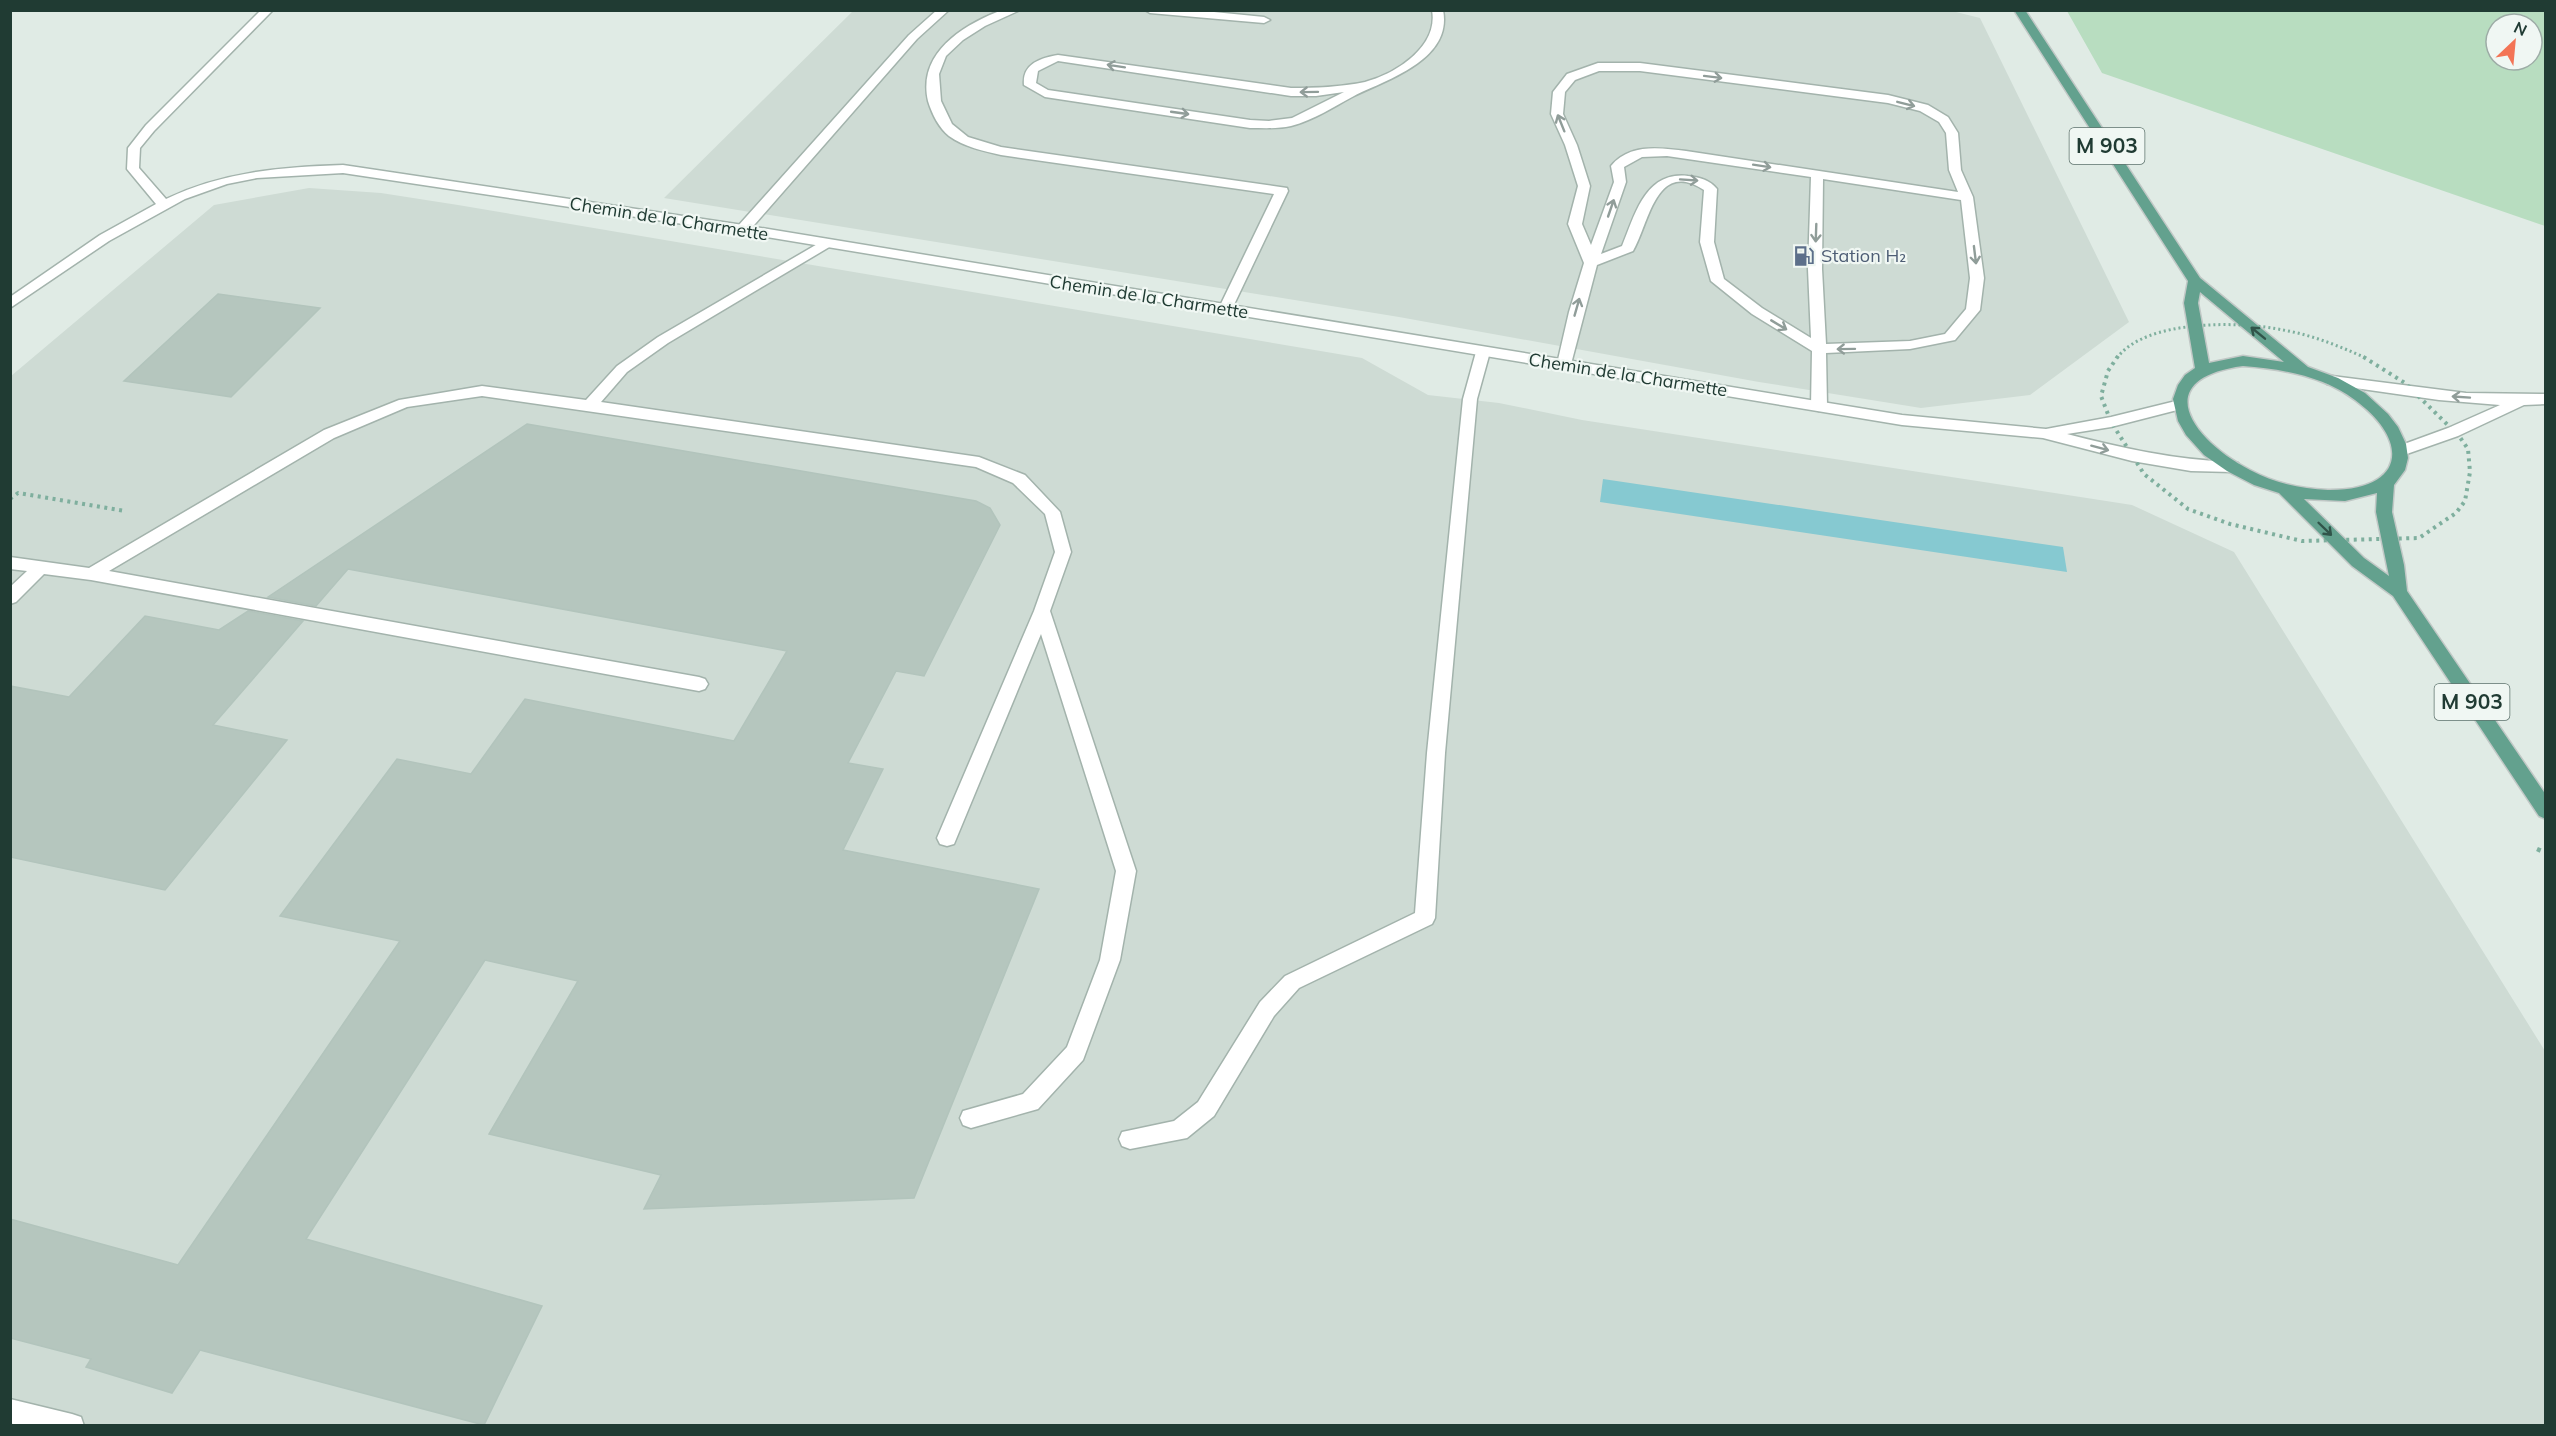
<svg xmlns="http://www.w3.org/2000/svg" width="2556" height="1436" font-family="Mulish,sans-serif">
<rect width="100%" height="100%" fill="#e0ebe5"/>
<g fill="#cedbd4">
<path d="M853 11H1952L1980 18 2129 322 2030 395 1921 408 1759 382 1399 317 664 198Z"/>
<path d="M309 188 381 193 458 205 1362 358 1428 395 1499 403 1582 420 2132 505 2234 552 2545 1051V1425L11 1426V376L214 205Z"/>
</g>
<path fill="#b8ddc0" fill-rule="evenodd" d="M2067 11H2545V226L2102 73ZM2496 24H2532V60H2496Z"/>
<path fill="#86c9d1" d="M1603 479 2063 547 2067 572 1600 502Z"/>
<g fill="#b5c6be" stroke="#b2c4bc" stroke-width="1.5">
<path d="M218 294 320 308 231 397 124 381Z"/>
<path d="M527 424 976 501 990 508 1000 525 924 676 896 671 848 763 883 769 843 850 1039 889 914 1198 644 1209 661 1175 489 1134 578 981 485 960 306 1239 542 1306 484 1425 200 1350 172 1393 86 1367 91 1359 10 1338V1219L178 1265 400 941 280 916 397 759 471 774 525 699 734 741 787 651 348 569 316 606 268 597Z"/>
<path d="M248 611 303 621 213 725 287 740 165 890 10 857V686L69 697 145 616 219 630Z"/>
</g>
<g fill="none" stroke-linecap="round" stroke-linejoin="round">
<g stroke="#a3b3ac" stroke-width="3">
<g id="service">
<path d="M937 10H949L917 39 748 232H738L736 229 738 226 909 35Z"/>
<path d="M1002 10H1020L985 26 963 40 946 56 939 74 941 101 952 124 968 137 1001 147 1287 188 1288 191 1230 313H1220L1218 310 1274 194 1001 155C984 151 964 147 949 136 939 128 932 114 928 101 917 53 963 25 1002 10Z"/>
<path d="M1145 10H1194L1264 17 1270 20 1264 23 1150 13Z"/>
<path d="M1432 10H1443C1453 60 1386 80 1354 96 1333 107 1314 120 1291 126 1278 129 1264 128 1250 128L1045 97 1024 85C1022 64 1040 58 1058 55L1291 88C1315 88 1341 87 1365 82 1395 74 1439 47 1432 10ZM1058 61 1291 96H1316L1344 92 1292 118 1269 121 1250 120 1048 90 1036 83 1038 71Z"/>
<path d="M1598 63H1640L1888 95 1928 105 1948 117 1958 133 1961 170 1973 197 1984 278 1980 310 1955 340 1910 349 1826 353 1827 406 1819 411 1814 409 1811 406 1812 351 1752 314 1711 281 1700 242 1704 190C1656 158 1649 224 1633 251L1597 265 1571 364 1564 369 1559 367 1557 364 1569 312 1584 263 1568 224 1578 186 1565 145 1551 114 1553 92 1567 74ZM1599 71H1640L1888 103 1920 111 1939 122 1946 133 1949 170 1958 192 1686 151C1660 148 1630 143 1611 166L1614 182 1591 245 1582 224 1590 186 1577 145 1563 114 1565 92 1575 80ZM1667 156 1811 177 1808 269 1811 338 1762 308 1724 279 1714 242 1717 189C1710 180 1699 177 1688 176 1645 171 1635 215 1622 246L1601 254 1626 182 1624 167 1642 157ZM1823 179 1961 200 1970 278 1966 309 1945 334 1910 341 1826 344 1822 269Z"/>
<path d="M826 239 833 243 831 246 668 343 627 372 601 402 979 457 1025 475 1060 512 1071 552 1050 611 1136 871 1120 960 1083 1060 1038 1109 971 1128 963 1125 960 1118 963 1111 1023 1094 1067 1047 1100 960 1116 871 1041 634 954 844 947 846 940 844 937 838 1034 611 1055 552 1045 514 1013 483 976 467 482 396 407 407 334 438 109 571 699 677 705 679 708 684 705 689 699 691 91 580 44 574 16 602 10 604V587L27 571 10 569V557L89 568 324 430 399 400 482 386 586 400 617 366 658 337Z"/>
<path d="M1483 347 1490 352 1477 399 1445 753 1435 918 1432 924 1299 988 1274 1016 1214 1116 1187 1138 1130 1149 1122 1146 1119 1139 1122 1132 1174 1121 1198 1102 1260 1002 1285 976 1415 913 1427 753 1463 399 1476 352Z"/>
<path d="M10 1399 72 1414 81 1417 84 1426H19L10 1423Z"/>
</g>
</g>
<g stroke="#a3b3ac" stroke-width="3">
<g id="minor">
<path d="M261 10H273L154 131 140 148 139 168 166 199C222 172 281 167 343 165L743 225 1902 415 2046 429 2111 417 2180 400 2187 405 2185 408 2111 427 2067 434C2122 448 2175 460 2232 462L2238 463 2240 467 2238 471 2232 472 2191 471 2132 461 2043 438 1902 425 743 233 343 173 257 178 227 184 185 199 109 241 10 308V297L100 235 156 204 127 169 128 148 146 125Z"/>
<path d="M2332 376 2466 393 2546 394V404L2524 405 2458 436 2401 456 2396 455 2393 451 2396 447 2448 428 2500 405 2439 400 2327 384 2325 381 2327 378Z"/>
</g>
</g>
<g stroke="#c1c8c6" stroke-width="3">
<path id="primary" d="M2014 10H2025L2200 278 2308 367 2338 378 2365 393 2388 414 2398 427 2406 444 2408 458 2405 470 2394 485 2392 512 2404 565 2407 591 2546 795V819L2539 816 2393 596 2352 566 2279 493 2254 485 2227 471 2204 455 2186 435 2178 421 2173 399 2178 385 2185 375 2195 368 2184 303 2188 281ZM2200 292 2284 362 2243 356 2209 363 2198 303ZM2243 366C2282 369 2323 376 2355 400 2412 442 2404 491 2328 490 2301 489 2274 483 2250 470 2193 441 2147 379 2243 366ZM2377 493 2376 512 2389 576 2364 558 2304 499 2345 501Z"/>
</g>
<path stroke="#7faf9e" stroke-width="3" stroke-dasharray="2 3" stroke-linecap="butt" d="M2117 358C2145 319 2241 321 2283 330 2312 335 2339 346 2366 358"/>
<g stroke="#7faf9e" stroke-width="4" stroke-dasharray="3 4.5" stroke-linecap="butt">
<path d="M2118 356 2108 371 2101 396 2111 422 2144 474 2188 509 2230 524 2302 541 2419 538 2456 513 2465 501 2470 472 2468 449 2459 436 2405 383 2362 356"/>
<path d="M10 499 18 493 125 511"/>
</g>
<path stroke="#7faf9e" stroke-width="4.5" stroke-dasharray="4 5" stroke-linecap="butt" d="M2537 849 2546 853"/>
<use href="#service" fill="#fff" fill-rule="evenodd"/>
<use href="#minor" fill="#fff" fill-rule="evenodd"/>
<use href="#primary" fill="#63a18e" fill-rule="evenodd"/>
</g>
<defs><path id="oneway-shaft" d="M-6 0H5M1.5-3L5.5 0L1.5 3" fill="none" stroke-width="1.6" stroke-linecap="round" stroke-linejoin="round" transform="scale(1.5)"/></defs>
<g stroke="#909d99">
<use href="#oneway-shaft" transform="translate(1116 66) rotate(-171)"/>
<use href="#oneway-shaft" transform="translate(1713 77) rotate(7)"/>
<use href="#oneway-shaft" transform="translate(1309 92) rotate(179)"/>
<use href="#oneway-shaft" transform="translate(1906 104) rotate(14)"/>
<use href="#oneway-shaft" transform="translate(1180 113) rotate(8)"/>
<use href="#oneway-shaft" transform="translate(1561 123) rotate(-112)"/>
<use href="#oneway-shaft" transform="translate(1762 166) rotate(9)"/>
<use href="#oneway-shaft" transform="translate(1689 180) rotate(4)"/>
<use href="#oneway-shaft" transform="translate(1611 208) rotate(-71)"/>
<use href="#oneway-shaft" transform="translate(1816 233) rotate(92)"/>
<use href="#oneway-shaft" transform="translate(1975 255) rotate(83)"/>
<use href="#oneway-shaft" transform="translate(1577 307) rotate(-74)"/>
<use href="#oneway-shaft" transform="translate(1779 325) rotate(31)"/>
<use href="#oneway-shaft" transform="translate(1846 349) rotate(179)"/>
<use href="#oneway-shaft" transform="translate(2461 397) rotate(-176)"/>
<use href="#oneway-shaft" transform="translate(2100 448) rotate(15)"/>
</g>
<g stroke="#31544a">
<use href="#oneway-shaft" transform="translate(2258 333) rotate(-141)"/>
<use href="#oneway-shaft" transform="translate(2325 529) rotate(44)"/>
</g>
<defs>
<g id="fuel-bare" transform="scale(1.62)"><path d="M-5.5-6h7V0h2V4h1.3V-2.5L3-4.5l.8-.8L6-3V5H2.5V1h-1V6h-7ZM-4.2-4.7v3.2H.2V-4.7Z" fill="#5c6f8a" stroke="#f0f7f3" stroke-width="2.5" paint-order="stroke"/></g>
</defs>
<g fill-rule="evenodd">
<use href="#fuel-bare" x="1804" y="256"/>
</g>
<g text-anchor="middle" stroke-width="4.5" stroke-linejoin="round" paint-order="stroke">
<g font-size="18" fill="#203b33" stroke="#f0f7f3">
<text transform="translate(669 219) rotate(9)" y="6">Chemin de la Charmette</text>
<text transform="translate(1149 297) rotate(9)" y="6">Chemin de la Charmette</text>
<text transform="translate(1628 375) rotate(9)" y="6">Chemin de la Charmette</text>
</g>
<g font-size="18" fill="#4e5e75" stroke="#f0f7f3" text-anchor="start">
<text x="1821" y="262">Station H₂</text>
</g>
<g fill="#f0f7f3" stroke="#5e736d" stroke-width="1.5">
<rect x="2069.5" y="128" width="75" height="36" rx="4.5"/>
<rect x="2434.5" y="684" width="75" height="36" rx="4.5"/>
</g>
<g font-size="21" font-weight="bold" fill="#203b33">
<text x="2107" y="153">M 903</text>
<text x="2472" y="709">M 903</text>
</g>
</g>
<rect width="2556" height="1436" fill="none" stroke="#203b33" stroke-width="24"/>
<g transform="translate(2514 42) rotate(26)"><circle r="28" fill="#f0f7f3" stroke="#9daca6" stroke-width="1.5"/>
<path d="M0-4.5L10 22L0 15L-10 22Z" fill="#f37455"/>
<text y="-9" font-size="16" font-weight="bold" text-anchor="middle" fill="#203b33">N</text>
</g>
</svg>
